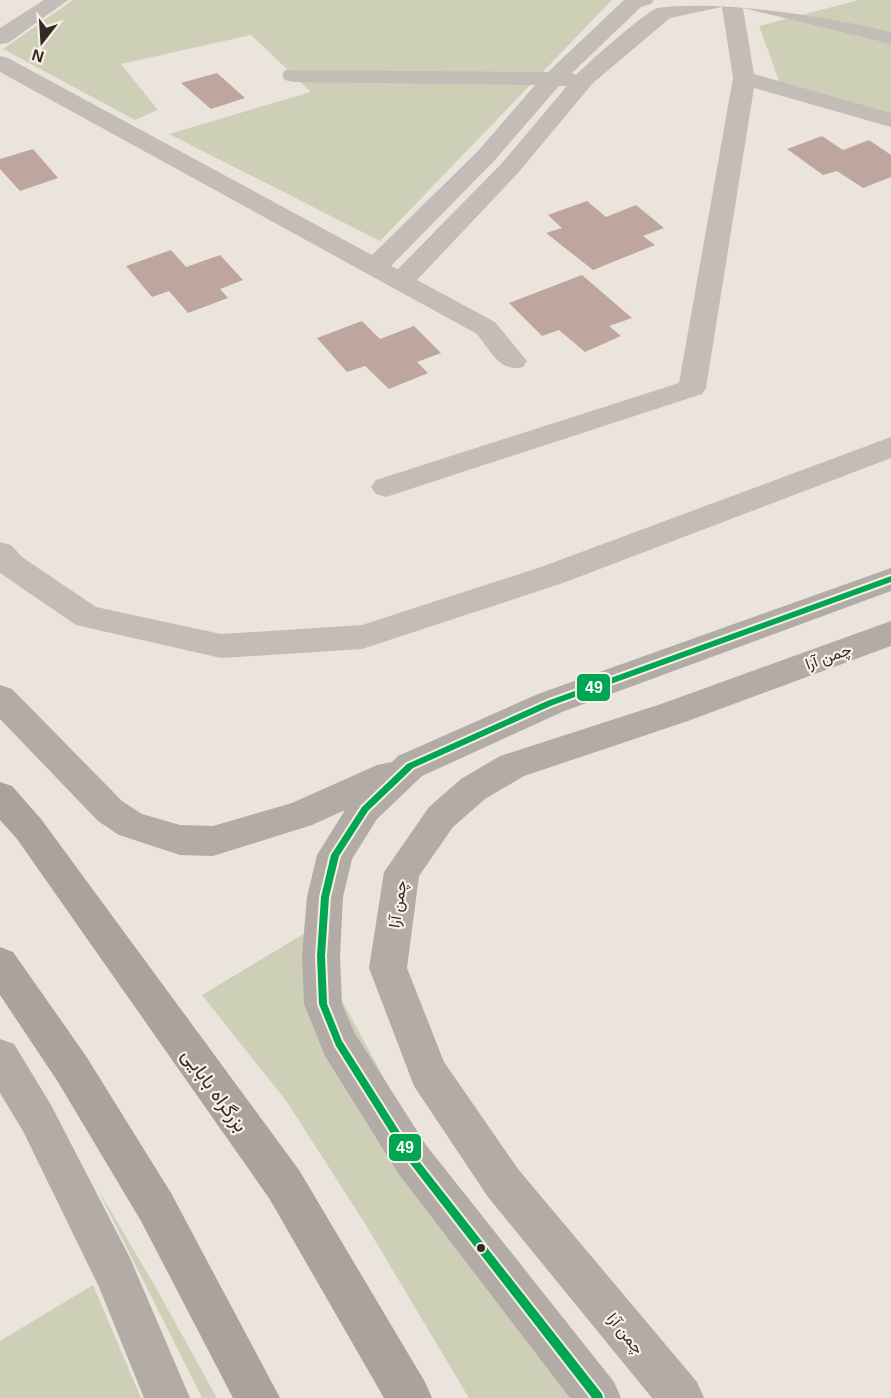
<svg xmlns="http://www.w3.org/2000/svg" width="891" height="1398" font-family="Helvetica,Vazirmatn,sans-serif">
<rect width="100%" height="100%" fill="#ebe4dd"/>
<g fill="#cdd0b7">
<path d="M73 0H612L380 241 169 134 311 92 251 35 121 64 158 110 135 120 3 49Z"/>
<path d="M859 0H891V127L782 89 759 26Z"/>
<path d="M325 921 334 986 398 1104 432 1155 620 1398H469L364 1222 287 1102 202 995Z"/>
<path d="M96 1186 156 1288 217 1398H202Z"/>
<path d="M93 1285 141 1398H0V1341Z"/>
</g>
<g fill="#bea69f">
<path d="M217 73 245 98 211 109 181 83Z"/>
<path d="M822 136 843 150 869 140 891 155V177L863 188 837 171 823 175 787 149Z"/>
<path d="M33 149 58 178 20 191 0 169V159Z"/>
<path d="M587 201 606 217 636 205 664 228 643 236 655 245 593 270 546 233 562 228 548 215Z"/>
<path d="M171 250 186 267 220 255 243 280 220 289 228 298 188 313 169 291 152 297 126 266Z"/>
<path d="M582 275 632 318 609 326 621 336 585 352 559 330 542 336 509 303Z"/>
<path d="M362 321 380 339 414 326 441 353 417 362 428 373 389 389 365 366 347 372 317 338Z"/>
</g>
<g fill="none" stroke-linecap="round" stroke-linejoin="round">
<g fill="#c4bcb7" fill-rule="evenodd">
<path d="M44 0H68L8 43 0 44V28Z"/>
<path d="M624 0H654L651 4 641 7 572 73 576 75C588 63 643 14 657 8 721 0 826 16 891 32V44L743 8 754 74 891 113V127L754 88 706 388 702 394 386 497 376 494 371 487 376 480 679 383 733 78 722 7 670 18 593 83 518 173 417 280 495 322 527 361 523 367C500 373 490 350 477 334L0 72V56L8 58 372 255 478 151 535 85 293 82 285 80 282 75 285 70 548 72ZM559 86H567L502 163 398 269 391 266 494 161Z"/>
<path d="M891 437V458L563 583 362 649 221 658 76 625 0 573V542L11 545 22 557 96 607 221 634 362 625 541 567Z"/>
</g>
<g fill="#b3aba6" fill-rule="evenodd">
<path d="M891 568V591L562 712 422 776 377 819 352 859 343 897 340 956 342 1004 354 1032 426 1145 614 1382 621 1398H570L398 1173 325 1056 304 1004 302 956 307 897 317 855 345 810 312 825 213 856 180 855 119 835 98 821 0 719V685L12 689 122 801 142 814 180 825 213 826 292 803 377 765 392 762 398 756 538 694Z"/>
<path d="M891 621V646L685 722 524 776 485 799 453 827 419 876 407 968 444 1062 518 1169 697 1382 704 1398H652L488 1197 414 1086 369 968 384 872 429 807 461 779 500 756 661 704Z"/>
<path d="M0 1039 14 1044 51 1105 130 1258 190 1398H144L99 1287 23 1131 0 1093Z"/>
</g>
<g fill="#aaa39d" fill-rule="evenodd">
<path d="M0 782 12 786 41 819 299 1170 425 1382 432 1398H384L269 1198 17 839 0 820Z"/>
<path d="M0 947 13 952 86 1056 171 1193 280 1398H233L141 1221 58 1082 0 995Z"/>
</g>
<g stroke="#f9eee3" stroke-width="4">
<path id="bus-1" d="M891 576V582L553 705 413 768 368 811 339 856 329 897 325 956 327 1004 342 1041 415 1156 602 1394 603 1398H592L409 1162 336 1046 319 1004 317 956 321 897 331 855 362 807 407 764 547 701Z"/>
</g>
<use href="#bus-1" fill="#00a651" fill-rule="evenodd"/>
</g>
<circle fill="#342925" stroke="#f9eee3" stroke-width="2" cx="481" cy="1248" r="5"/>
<g text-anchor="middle" stroke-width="4.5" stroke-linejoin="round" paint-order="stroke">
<g font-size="16" fill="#342925" stroke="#f9eee3">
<text transform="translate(828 656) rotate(-20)" y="6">چمن آرا</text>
<text transform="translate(397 904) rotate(-81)" y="6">چمن آرا</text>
<text transform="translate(626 1333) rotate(51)" y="6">چمن آرا</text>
</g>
<g font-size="20" fill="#342925" stroke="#f9eee3">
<text transform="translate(215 1090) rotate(54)" y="7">بزرگراه بابایی</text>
</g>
</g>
<g stroke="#f9eee3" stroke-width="2">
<rect x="576" y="673" width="35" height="29" rx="6" fill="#00a651"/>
<rect x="388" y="1133" width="34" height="29" rx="6" fill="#00a651"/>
</g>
<g font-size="16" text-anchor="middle" font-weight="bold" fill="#fff">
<text x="594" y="693">49</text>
<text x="405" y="1153">49</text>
</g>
<g transform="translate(42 42) rotate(197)" stroke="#f9eee3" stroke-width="4.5" paint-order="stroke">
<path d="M0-4.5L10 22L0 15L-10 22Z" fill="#342925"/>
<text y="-9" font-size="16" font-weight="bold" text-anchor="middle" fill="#342925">N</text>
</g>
</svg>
